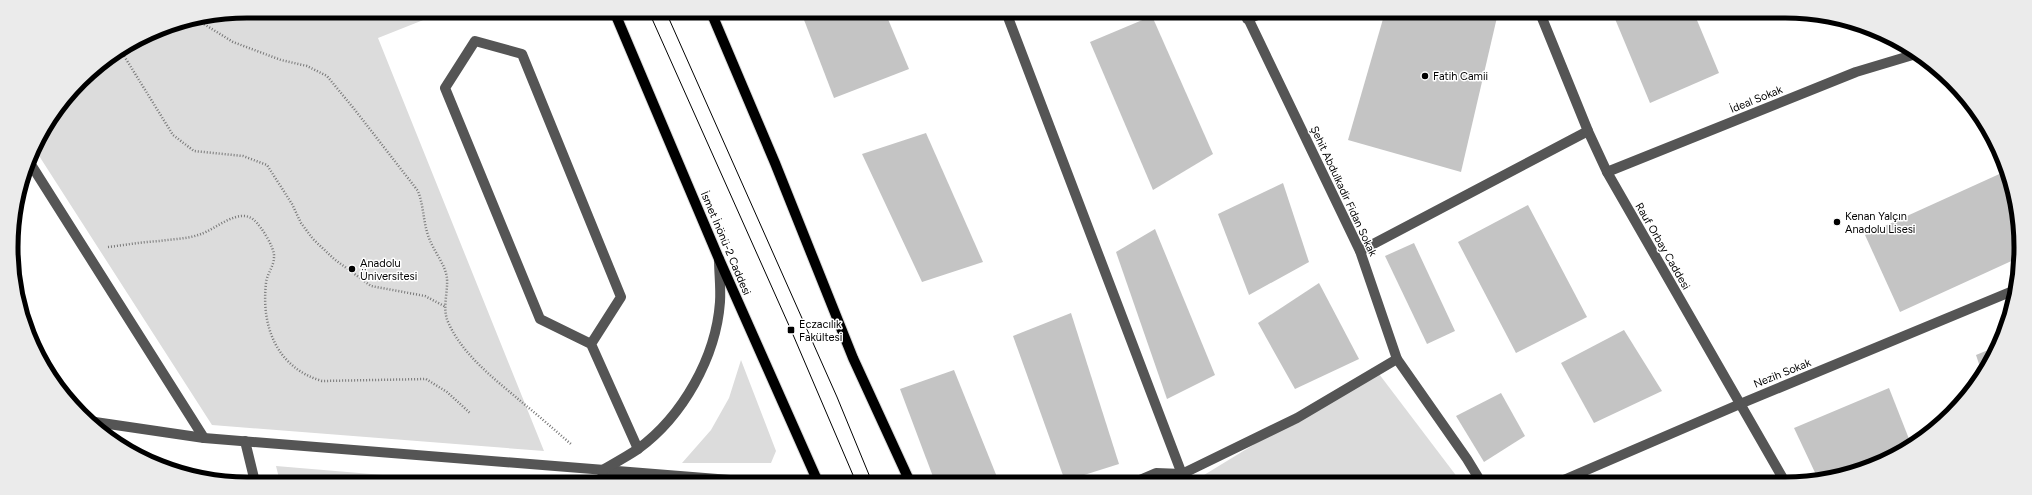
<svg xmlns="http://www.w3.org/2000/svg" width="2032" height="495" font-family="Figtree,sans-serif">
<rect width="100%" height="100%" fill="#fff"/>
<g fill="#dcdcdc">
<path d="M248 11H446L378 38 544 451 212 425 34 148 35 143 91 70 157 29Z"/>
<path d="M741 360 776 451 771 463H682L711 430 729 398Z"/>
<path d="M1376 370 1461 482H1206L1204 475Z"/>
<path d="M276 466 466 482H280Z"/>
</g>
<g fill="#c4c4c4">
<path d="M801 12H885L909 69 834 98Z"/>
<path d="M1385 12 1498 13 1461 172 1348 140Z"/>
<path d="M1616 13H1694L1719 73 1650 103 1613 14Z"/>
<path d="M1152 16 1213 154 1153 190 1090 42Z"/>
<path d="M926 133 983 262 922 282 862 154Z"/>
<path d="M2006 171 2013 187 2018 258 1900 312 1865 235Z"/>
<path d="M1283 183 1309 262 1249 295 1218 214Z"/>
<path d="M1528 205 1587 317 1516 353 1458 242Z"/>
<path d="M1155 229 1215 375 1167 399 1116 252Z"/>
<path d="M1414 243 1455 331 1427 344 1385 256Z"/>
<path d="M1319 283 1359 359 1295 389 1258 323Z"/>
<path d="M1071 313 1119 464 1065 481 1013 336Z"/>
<path d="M1624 330 1662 391 1594 423 1561 363Z"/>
<path d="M1998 346 1997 352 1982 373 1976 355Z"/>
<path d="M954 370 999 482H935L900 389Z"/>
<path d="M1889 388 1911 444 1889 460 1819 481 1794 428Z"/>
<path d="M1501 393 1525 436 1484 462 1456 416Z"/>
</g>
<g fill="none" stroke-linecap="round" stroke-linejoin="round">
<g stroke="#dbdbdb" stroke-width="12">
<g id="major">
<path d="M614 11 719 259 818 482"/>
<path d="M711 12 775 163 853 358 910 482"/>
</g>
</g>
<g stroke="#777" stroke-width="2.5" stroke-dasharray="1 2" stroke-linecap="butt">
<path d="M199 21 233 42 281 60 307 66 327 76 355 110 418 191C424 207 423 222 429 238 434 252 446 265 447 279 448 293 442 308 448 322 463 356 496 380 524 404 540 417 556 431 572 445"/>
<path d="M121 51 173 135 194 151 243 156 267 165 292 204 301 223 313 239 334 259 371 286 425 296 446 307"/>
<path d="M108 247C125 245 142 242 159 241 173 239 188 239 201 234 216 229 239 207 254 220 261 226 275 248 274 257 274 266 267 274 266 283 261 327 277 368 322 381L426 379 447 392 470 413"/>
</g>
<g stroke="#555" stroke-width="10">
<path d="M1006 12 1185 482"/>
<path d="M1245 12 1360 251 1397 359 1467 459 1481 482"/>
<path d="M1540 13 1588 131 1607 172 1785 482"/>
<path d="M1247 19 1265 12"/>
<path d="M30 163 204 438"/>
<path d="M1607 172 1856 72 1916 54"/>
<path d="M1360 251 1588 131"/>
<path d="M591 344 621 297 522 54 475 41 445 88 540 319 591 344 638 449"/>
<path d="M95 422 204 438 755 482"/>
<path d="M245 441 255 482"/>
<path d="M601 471C613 464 626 457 638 449 683 416 716 357 720 302 721 288 719 273 719 259"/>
<path d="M1135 482 1156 473 1182 474 1297 418 1397 359"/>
<path d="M1559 482 1740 404 2015 290"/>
</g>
<use href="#major" stroke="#000" stroke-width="10"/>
<g stroke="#000" stroke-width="1">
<path d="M649 12 791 330 856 482"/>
<path d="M666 12 837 397 872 482"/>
</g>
</g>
<g fill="#000" stroke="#fff" stroke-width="1.5">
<circle cx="1425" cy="76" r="4"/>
<circle cx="1837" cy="222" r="4"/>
<circle cx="352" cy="269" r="4"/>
<rect x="787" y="326" width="8" height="8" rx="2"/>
</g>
<g text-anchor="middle" stroke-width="3" stroke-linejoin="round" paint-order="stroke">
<g font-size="11" fill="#000" stroke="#fff" text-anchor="start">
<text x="1433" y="80">Fatih Camii</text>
<text x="1845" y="220">Kenan Yalçın<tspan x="1845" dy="13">Anadolu Lisesi</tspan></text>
<text x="360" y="267">Anadolu<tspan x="360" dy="13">Üniversitesi</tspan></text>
<text x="799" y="328">Eczacılık<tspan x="799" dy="13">Fakültesi</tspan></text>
</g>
<g font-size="11" fill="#000" stroke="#fff">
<text transform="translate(1756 99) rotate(-22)" y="4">İdeal Sokak</text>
<text transform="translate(1344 191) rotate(65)" y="4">Şehit Abdulkadir Fidan Sokak</text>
<text transform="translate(726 243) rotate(67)" y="4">İsmet İnönü-2 Caddesi</text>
<text transform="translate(1663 246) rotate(60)" y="4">Rauf Orbay Caddesi</text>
<text transform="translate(1782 373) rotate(-22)" y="4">Nezih Sokak</text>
</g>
</g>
<path d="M0 0H2032V495H0ZM247 18H1785A229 229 0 0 1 2014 247V248A229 229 0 0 1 1785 477H247A229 229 0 0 1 18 248V247A229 229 0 0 1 247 18Z" fill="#ebebeb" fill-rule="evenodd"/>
<path fill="none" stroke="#000" stroke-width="5" d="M247 18H1785A229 229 0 0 1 2014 247V248A229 229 0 0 1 1785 477H247A229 229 0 0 1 18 248V247A229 229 0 0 1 247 18Z"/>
</svg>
